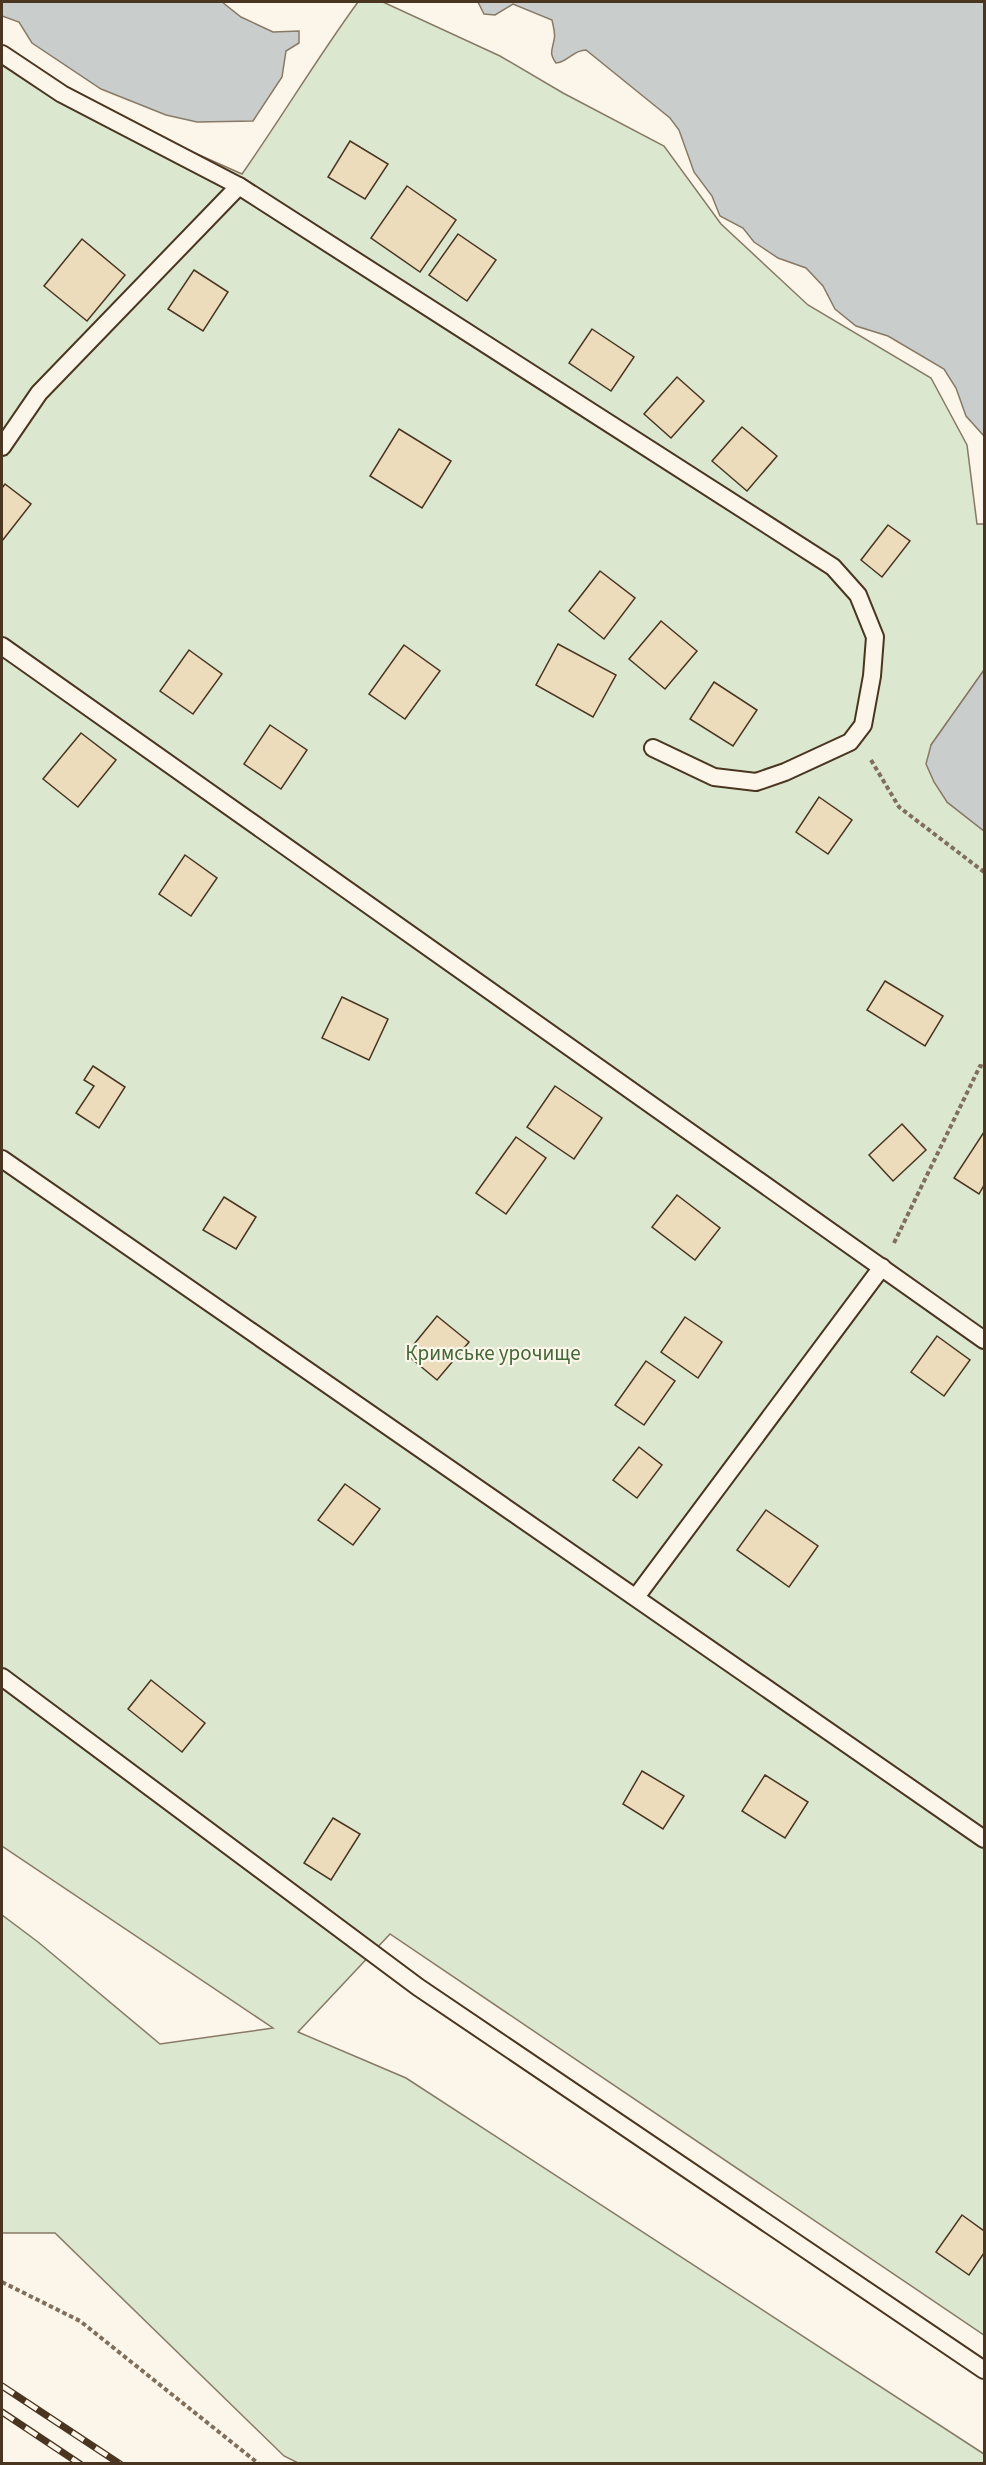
<svg xmlns="http://www.w3.org/2000/svg" width="986" height="2465" font-family="'Source Sans 3',sans-serif">
<rect width="100%" height="100%" fill="#fbf6e9"/>
<path fill="#dce7d0" stroke="#887966" stroke-width="1.5" d="M358 2H383L500 56 563 93 664 146 721 224 808 305 931 378 967 445 977 524H984V670L931 745 947 802 984 831V2335L390 1934 298 2032 406 2078 984 2454V2463H298L284 2456 55 2233H2V1915L38 1942 160 2044 273 2028 2 1846V48L62 94 242 174C282 117 317 58 358 2Z"/>
<g fill="#c9cecd" stroke="#887966" stroke-width="1.5">
<path d="M2 2H222L241 17 273 32 299 31V43L286 51 282 77 253 121 197 122 166 115 101 89 32 43 19 22 2 16Z"/>
<path d="M478 2H984V436L966 416 956 388 944 369 888 336 856 326 835 309 823 286 806 268 778 258 754 242 743 228 720 216 712 196 694 172 679 130 670 118 586 50C573 50 568 62 556 63 549 53 552 51 554 40 556 34 553 26 552 20L513 4 495 15 484 14Z"/>
<path d="M984 670V831L947 802 934 782 926 764 931 745Z"/>
</g>
<g fill="#ecdcbc" stroke="#4a3520" stroke-width="1.5">
<path d="M350 141 388 164 365 199 328 177Z"/>
<path d="M407 186 456 220 420 272 371 238Z"/>
<path d="M458 234 496 260 467 301 429 275Z"/>
<path d="M82 239 125 275 87 321 44 286Z"/>
<path d="M194 270 228 292 203 331 168 309Z"/>
<path d="M592 329 634 357 611 391 569 363Z"/>
<path d="M677 377 704 401 671 438 644 414Z"/>
<path d="M742 427 777 456 747 491 712 461Z"/>
<path d="M399 429 451 461 422 508 370 476Z"/>
<path d="M5 484 31 504 2 541V488Z"/>
<path d="M888 525 910 541 882 577 861 560Z"/>
<path d="M600 571 635 598 604 639 569 611Z"/>
<path d="M661 621 697 651 665 689 629 659Z"/>
<path d="M558 644 616 675 593 717 536 685Z"/>
<path d="M404 645 440 671 405 719 369 694Z"/>
<path d="M189 650 222 674 193 714 160 691Z"/>
<path d="M714 682 757 710 733 746 690 719Z"/>
<path d="M270 725 307 750 281 789 244 764Z"/>
<path d="M81 733 116 760 78 807 43 779Z"/>
<path d="M819 797 852 820 828 854 796 832Z"/>
<path d="M185 855 217 878 191 916 159 894Z"/>
<path d="M885 981 943 1016 925 1046 867 1010Z"/>
<path d="M342 997 388 1019 369 1060 322 1038Z"/>
<path d="M93 1066 125 1087 99 1128 76 1113 94 1086 84 1080Z"/>
<path d="M555 1086 602 1118 574 1159 527 1127Z"/>
<path d="M902 1124 926 1150 893 1181 869 1155Z"/>
<path d="M984 1132V1185L979 1194 954 1178Z"/>
<path d="M516 1137 546 1158 506 1214 476 1193Z"/>
<path d="M677 1195 720 1228 695 1260 652 1227Z"/>
<path d="M224 1197 256 1217 236 1249 203 1230Z"/>
<path d="M437 1316 469 1342 437 1380 406 1354Z"/>
<path d="M685 1317 722 1342 698 1378 661 1352Z"/>
<path d="M937 1336 970 1360 944 1396 911 1372Z"/>
<path d="M646 1361 675 1381 644 1425 615 1405Z"/>
<path d="M639 1447 662 1465 637 1498 613 1480Z"/>
<path d="M345 1484 380 1509 353 1545 318 1520Z"/>
<path d="M766 1510 818 1546 789 1587 737 1550Z"/>
<path d="M151 1680 205 1723 182 1752 128 1709Z"/>
<path d="M642 1771 684 1796 663 1829 623 1804Z"/>
<path d="M765 1775 808 1802 785 1838 742 1811Z"/>
<path d="M333 1818 360 1834 331 1880 304 1863Z"/>
<path d="M962 2215 984 2231V2253L969 2275 936 2252Z"/>
</g>
<g fill="none" stroke-linecap="round" stroke-linejoin="round">
<g stroke="#4a3520" stroke-width="20">
<g id="lane">
<path d="M2 54 62 94 239 186"/>
<path d="M2 447 39 393 239 186 833 567 858 595 875 637 872 676 863 725 850 742 785 772 756 782 714 777 653 748"/>
<path d="M2 646 984 1340"/>
<path d="M2 1159 984 1839"/>
<path d="M636 1597 882 1267"/>
<path d="M2 1677 418 1987 984 2370"/>
</g>
</g>
<g stroke="#7f6f5c" stroke-width="4" stroke-dasharray="4.5 3" stroke-linecap="butt">
<path d="M871 760 899 807 984 872"/>
<path d="M894 1243 980 1066 984 1067"/>
<path d="M2 2282 80 2321 259 2464"/>
</g>
<use href="#lane" stroke="#fbf6e9" stroke-width="16"/>
<g stroke="#4a3520" stroke-width="7">
<g id="rail">
<path d="M2 2386 120 2464"/>
<path d="M2 2412 80 2464"/>
</g>
</g>
<use href="#rail" stroke="#fbf6e9" stroke-width="4.5" stroke-dasharray="14" stroke-linecap="butt"/>
</g>
<g text-anchor="middle" stroke-width="4.5" stroke-linejoin="round" paint-order="stroke">
<g font-size="21" fill="#436837" stroke="#fbf6e9">
<text x="493" y="1360">Кримське урочище</text>
</g>
</g>
<rect width="986" height="2465" fill="none" stroke="#4a3520" stroke-width="6"/>
</svg>
